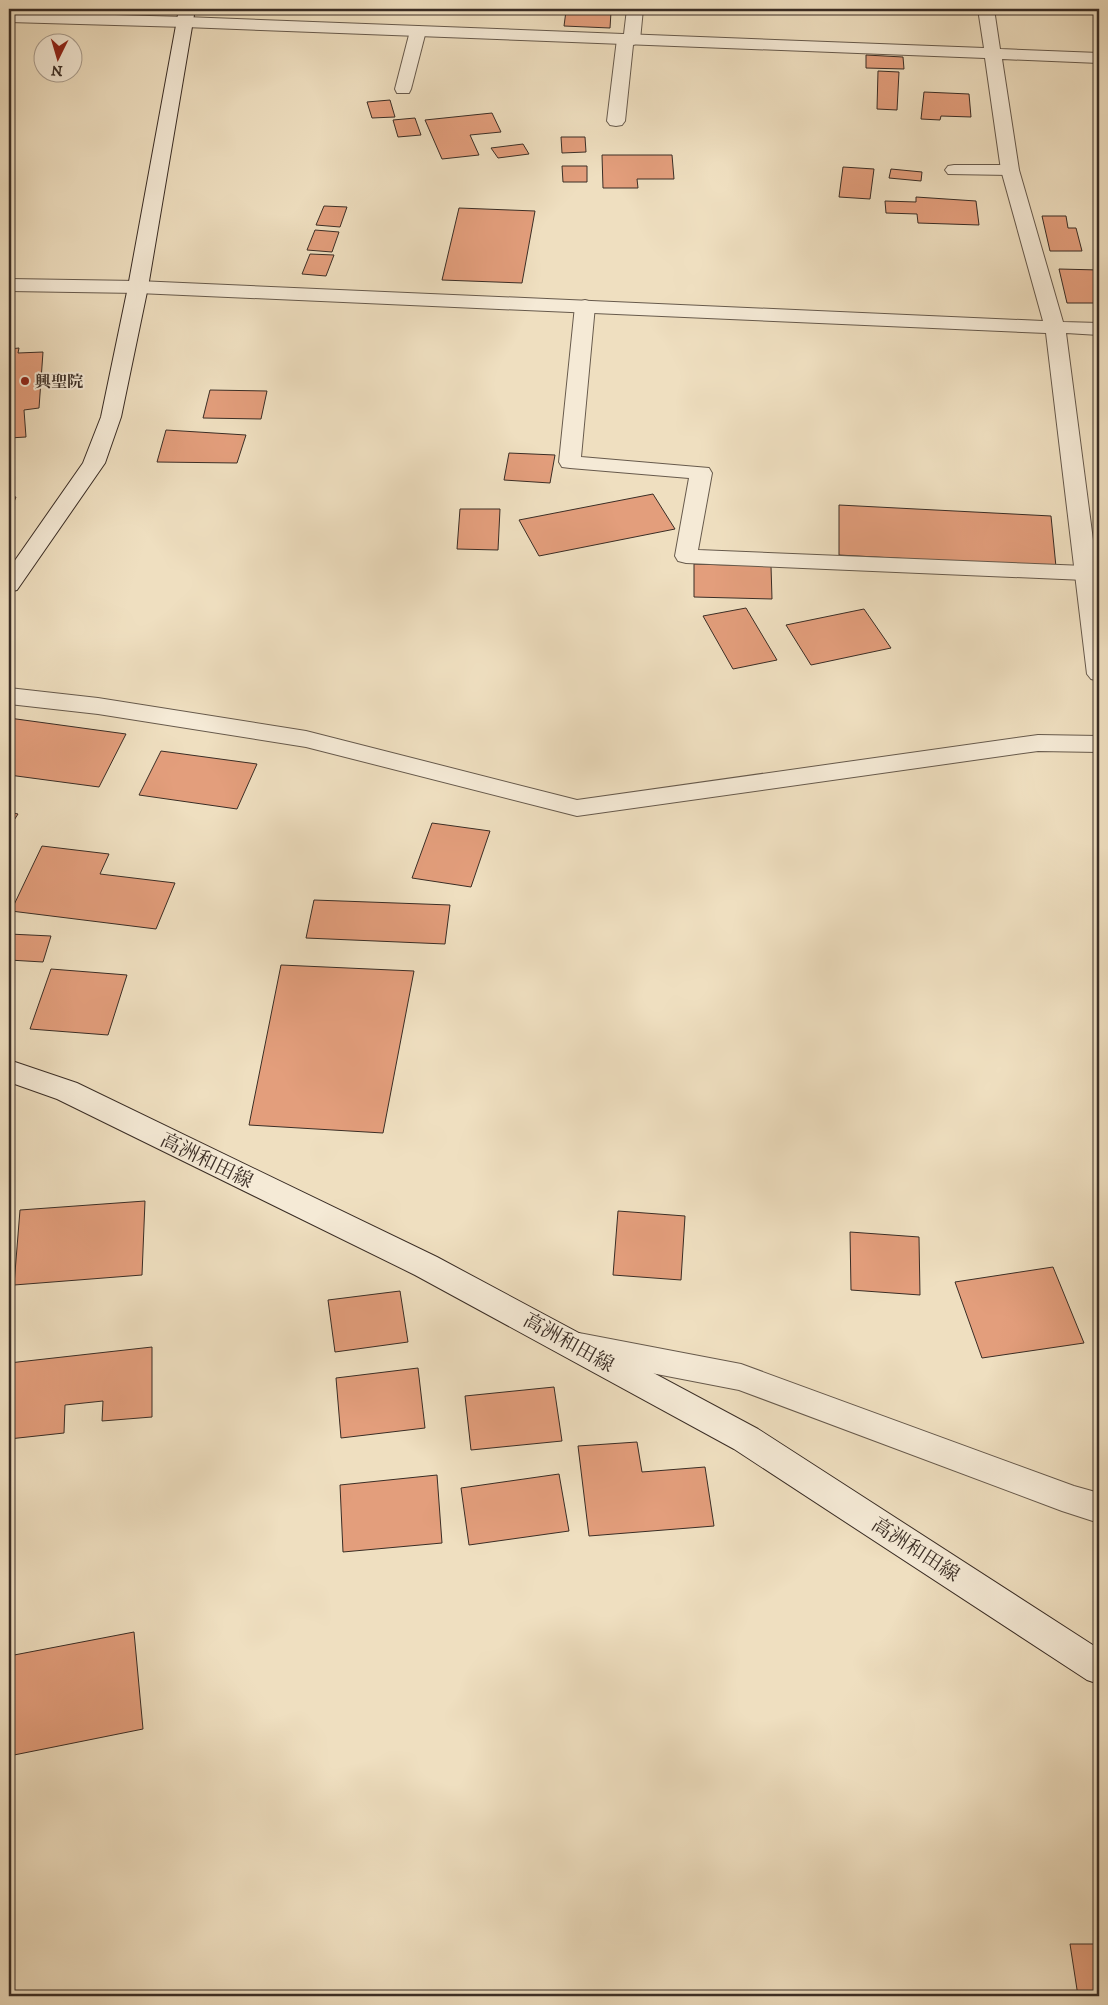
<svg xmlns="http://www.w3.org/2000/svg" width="1108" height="2005" font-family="'IM FELL DW Pica','Noto Serif JP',serif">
<rect width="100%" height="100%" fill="#efdfc0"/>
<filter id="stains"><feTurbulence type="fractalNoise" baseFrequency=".004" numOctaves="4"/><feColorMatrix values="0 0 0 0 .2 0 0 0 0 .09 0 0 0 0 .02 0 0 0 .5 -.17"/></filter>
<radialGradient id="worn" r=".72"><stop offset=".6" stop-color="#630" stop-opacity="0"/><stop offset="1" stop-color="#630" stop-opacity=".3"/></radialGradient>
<g fill="#e39e7c" stroke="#3a2d25">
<path d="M229 9H293L290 14 228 12Z"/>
<path d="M1031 9H1067L1068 13 1032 12Z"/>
<path d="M566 11 611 12 610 28 564 26Z"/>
<path d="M866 55 903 57 904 69 866 68Z"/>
<path d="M878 71 899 72 897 110 877 109Z"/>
<path d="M924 92 969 94 971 117 941 116 940 120 921 119Z"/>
<path d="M390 100 395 117 372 118 367 102Z"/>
<path d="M492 113 501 132 470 135 479 155 442 159 425 120Z"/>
<path d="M415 118 421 135 398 137 393 120Z"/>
<path d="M561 137H585L586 152 562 153Z"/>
<path d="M523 144 529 154 498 158 491 148Z"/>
<path d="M602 155H672L674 179H637L638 188H603Z"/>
<path d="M562 166H587V182H563Z"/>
<path d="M843 167 874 169 870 199 839 197Z"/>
<path d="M891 169 922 172 921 181 889 178Z"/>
<path d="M916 197 976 201 979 225 918 223 917 214 886 213 885 201 916 202Z"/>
<path d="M324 206 347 207 340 227 316 225Z"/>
<path d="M459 208 535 211 522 283 442 280Z"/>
<path d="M1042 216H1066L1068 228H1076L1082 251H1050Z"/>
<path d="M315 230 339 232 332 252 307 250Z"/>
<path d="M310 254 334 255 326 276 302 274Z"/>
<path d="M1059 269 1099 270V309H1095L1094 303H1067Z"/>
<path d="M19 348 18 353 43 352 39 408 24 410 26 437 9 438V349Z"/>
<path d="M210 390 267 391 261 419 203 418Z"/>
<path d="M166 430 246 435 237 463 157 462Z"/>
<path d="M509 453 555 455 550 483 504 480Z"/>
<path d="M653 494 675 529 539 556 519 520Z"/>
<path d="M9 496 16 497 9 514Z"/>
<path d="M839 505 1051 516 1056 567 839 555Z"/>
<path d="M460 509H500L498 550 457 549Z"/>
<path d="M694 564 771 566 772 599 694 597Z"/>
<path d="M746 608 777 660 733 669 703 616Z"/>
<path d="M864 609 891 648 811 665 786 625Z"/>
<path d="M9 718 126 734 99 787 9 775Z"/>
<path d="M161 751 257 764 237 809 139 795Z"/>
<path d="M9 812 18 814 9 828Z"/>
<path d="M432 823 490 831 471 887 412 878Z"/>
<path d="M42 846 109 854 100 874 175 883 156 929 11 911Z"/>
<path d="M314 900 450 905 445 944 306 938Z"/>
<path d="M9 934 51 936 43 962 9 960Z"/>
<path d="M281 965 414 971 383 1133 249 1125Z"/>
<path d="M51 969 127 975 108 1035 30 1029Z"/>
<path d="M145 1201 142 1275 14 1285 20 1210Z"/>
<path d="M618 1211 685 1216 681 1280 613 1275Z"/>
<path d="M850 1232 919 1237 920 1295 851 1290Z"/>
<path d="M1053 1267 1084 1343 982 1358 955 1282Z"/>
<path d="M400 1291 408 1342 335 1352 328 1300Z"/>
<path d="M152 1347V1417L102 1421 103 1401 65 1405 64 1433 9 1439V1363Z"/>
<path d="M418 1368 425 1428 341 1438 336 1378Z"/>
<path d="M554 1387 562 1441 471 1450 465 1396Z"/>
<path d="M637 1442 642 1472 705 1467 714 1526 589 1536 578 1446Z"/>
<path d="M559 1474 569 1531 469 1545 461 1488Z"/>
<path d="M437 1475 442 1543 343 1552 340 1485Z"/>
<path d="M134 1632 143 1729 9 1756V1656Z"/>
<path d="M1070 1944H1099V1996H1078Z"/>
</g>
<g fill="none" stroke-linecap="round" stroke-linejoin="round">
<g stroke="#675a4c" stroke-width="2">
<g id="lane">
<path d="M627 9H643L640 40 638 43 633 45 625 121 622 125 616 126 610 125 607 121 617 39 619 36 624 34Z"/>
<path d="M418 26 424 28 426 31 411 89 409 93H397L395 89 410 31 412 28Z"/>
<path d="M954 165H1010L1016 166 1019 170 1016 174 1010 175 948 174 945 170 948 166Z"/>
<path d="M585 300 592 302 595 306 581 457 709 468 712 473 698 550 1085 566 1093 568 1096 573 1093 578 1085 580 686 563 678 561 675 556 689 478 570 468 562 467 559 462 575 306 578 302Z"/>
<path d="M9 688 98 698 306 731 577 800 1038 735 1099 736V752L1038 751 577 816 306 747 98 714 9 704Z"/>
</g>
</g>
<g stroke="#675a4c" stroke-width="2">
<g id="street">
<path d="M978 9H994L1000 49 1099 53V63L1002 59 1019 170 1063 322 1099 323V335L1066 333 1099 586V681L1091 679 1087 674 1046 333 138 293 9 291V279L138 281 1043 321 1001 170 985 58 185 27 9 22V12L185 17 984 48Z"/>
<path d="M579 1333 741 1364 1074 1486 1099 1493V1523L1062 1511 739 1390 579 1359 568 1355 563 1346 568 1337Z"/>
</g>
</g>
<g stroke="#3a2d25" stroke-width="2">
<g id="secondary">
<path d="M179 9H195L148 287 121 417 105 463 17 590 9 592V569L83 463 101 417 128 287Z"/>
<path d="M9 1060 77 1083 437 1257 758 1429 1099 1649V1684L1087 1680 734 1449 415 1275 57 1099 9 1082Z"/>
</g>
</g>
<use href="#lane" fill="#f5ead6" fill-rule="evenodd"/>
<use href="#street" fill="#f5ead6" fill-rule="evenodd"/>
<use href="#secondary" fill="#f5ead6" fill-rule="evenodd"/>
</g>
<circle fill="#8f2418" stroke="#f5ead6" stroke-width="2" cx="25" cy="381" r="5"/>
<g text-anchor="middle" stroke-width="4" stroke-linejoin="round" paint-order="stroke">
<g font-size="16" font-weight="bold" fill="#3a2d25" stroke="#f5ead6" text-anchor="start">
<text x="35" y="387">興聖院</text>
</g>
<g font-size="20" fill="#3a2d25" stroke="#f5ead6">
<text transform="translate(207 1160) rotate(26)" y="7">高洲和田線</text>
<text transform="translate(569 1342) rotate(29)" y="7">高洲和田線</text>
<text transform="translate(916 1549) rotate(33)" y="7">高洲和田線</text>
</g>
</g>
<rect width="1108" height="2005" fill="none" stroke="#efdfc0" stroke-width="30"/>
<rect x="10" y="10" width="1088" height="1985" fill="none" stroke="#3a2d25" stroke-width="2.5"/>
<rect x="15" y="15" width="1078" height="1975" fill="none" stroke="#3a2d25"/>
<g transform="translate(58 58) rotate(185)"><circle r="24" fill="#f5ead6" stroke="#aa9e8f"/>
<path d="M0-4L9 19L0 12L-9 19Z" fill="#8f2418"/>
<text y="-8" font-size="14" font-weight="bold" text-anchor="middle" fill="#3a2d25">N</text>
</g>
<rect width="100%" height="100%" filter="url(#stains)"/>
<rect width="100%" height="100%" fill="url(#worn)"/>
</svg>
